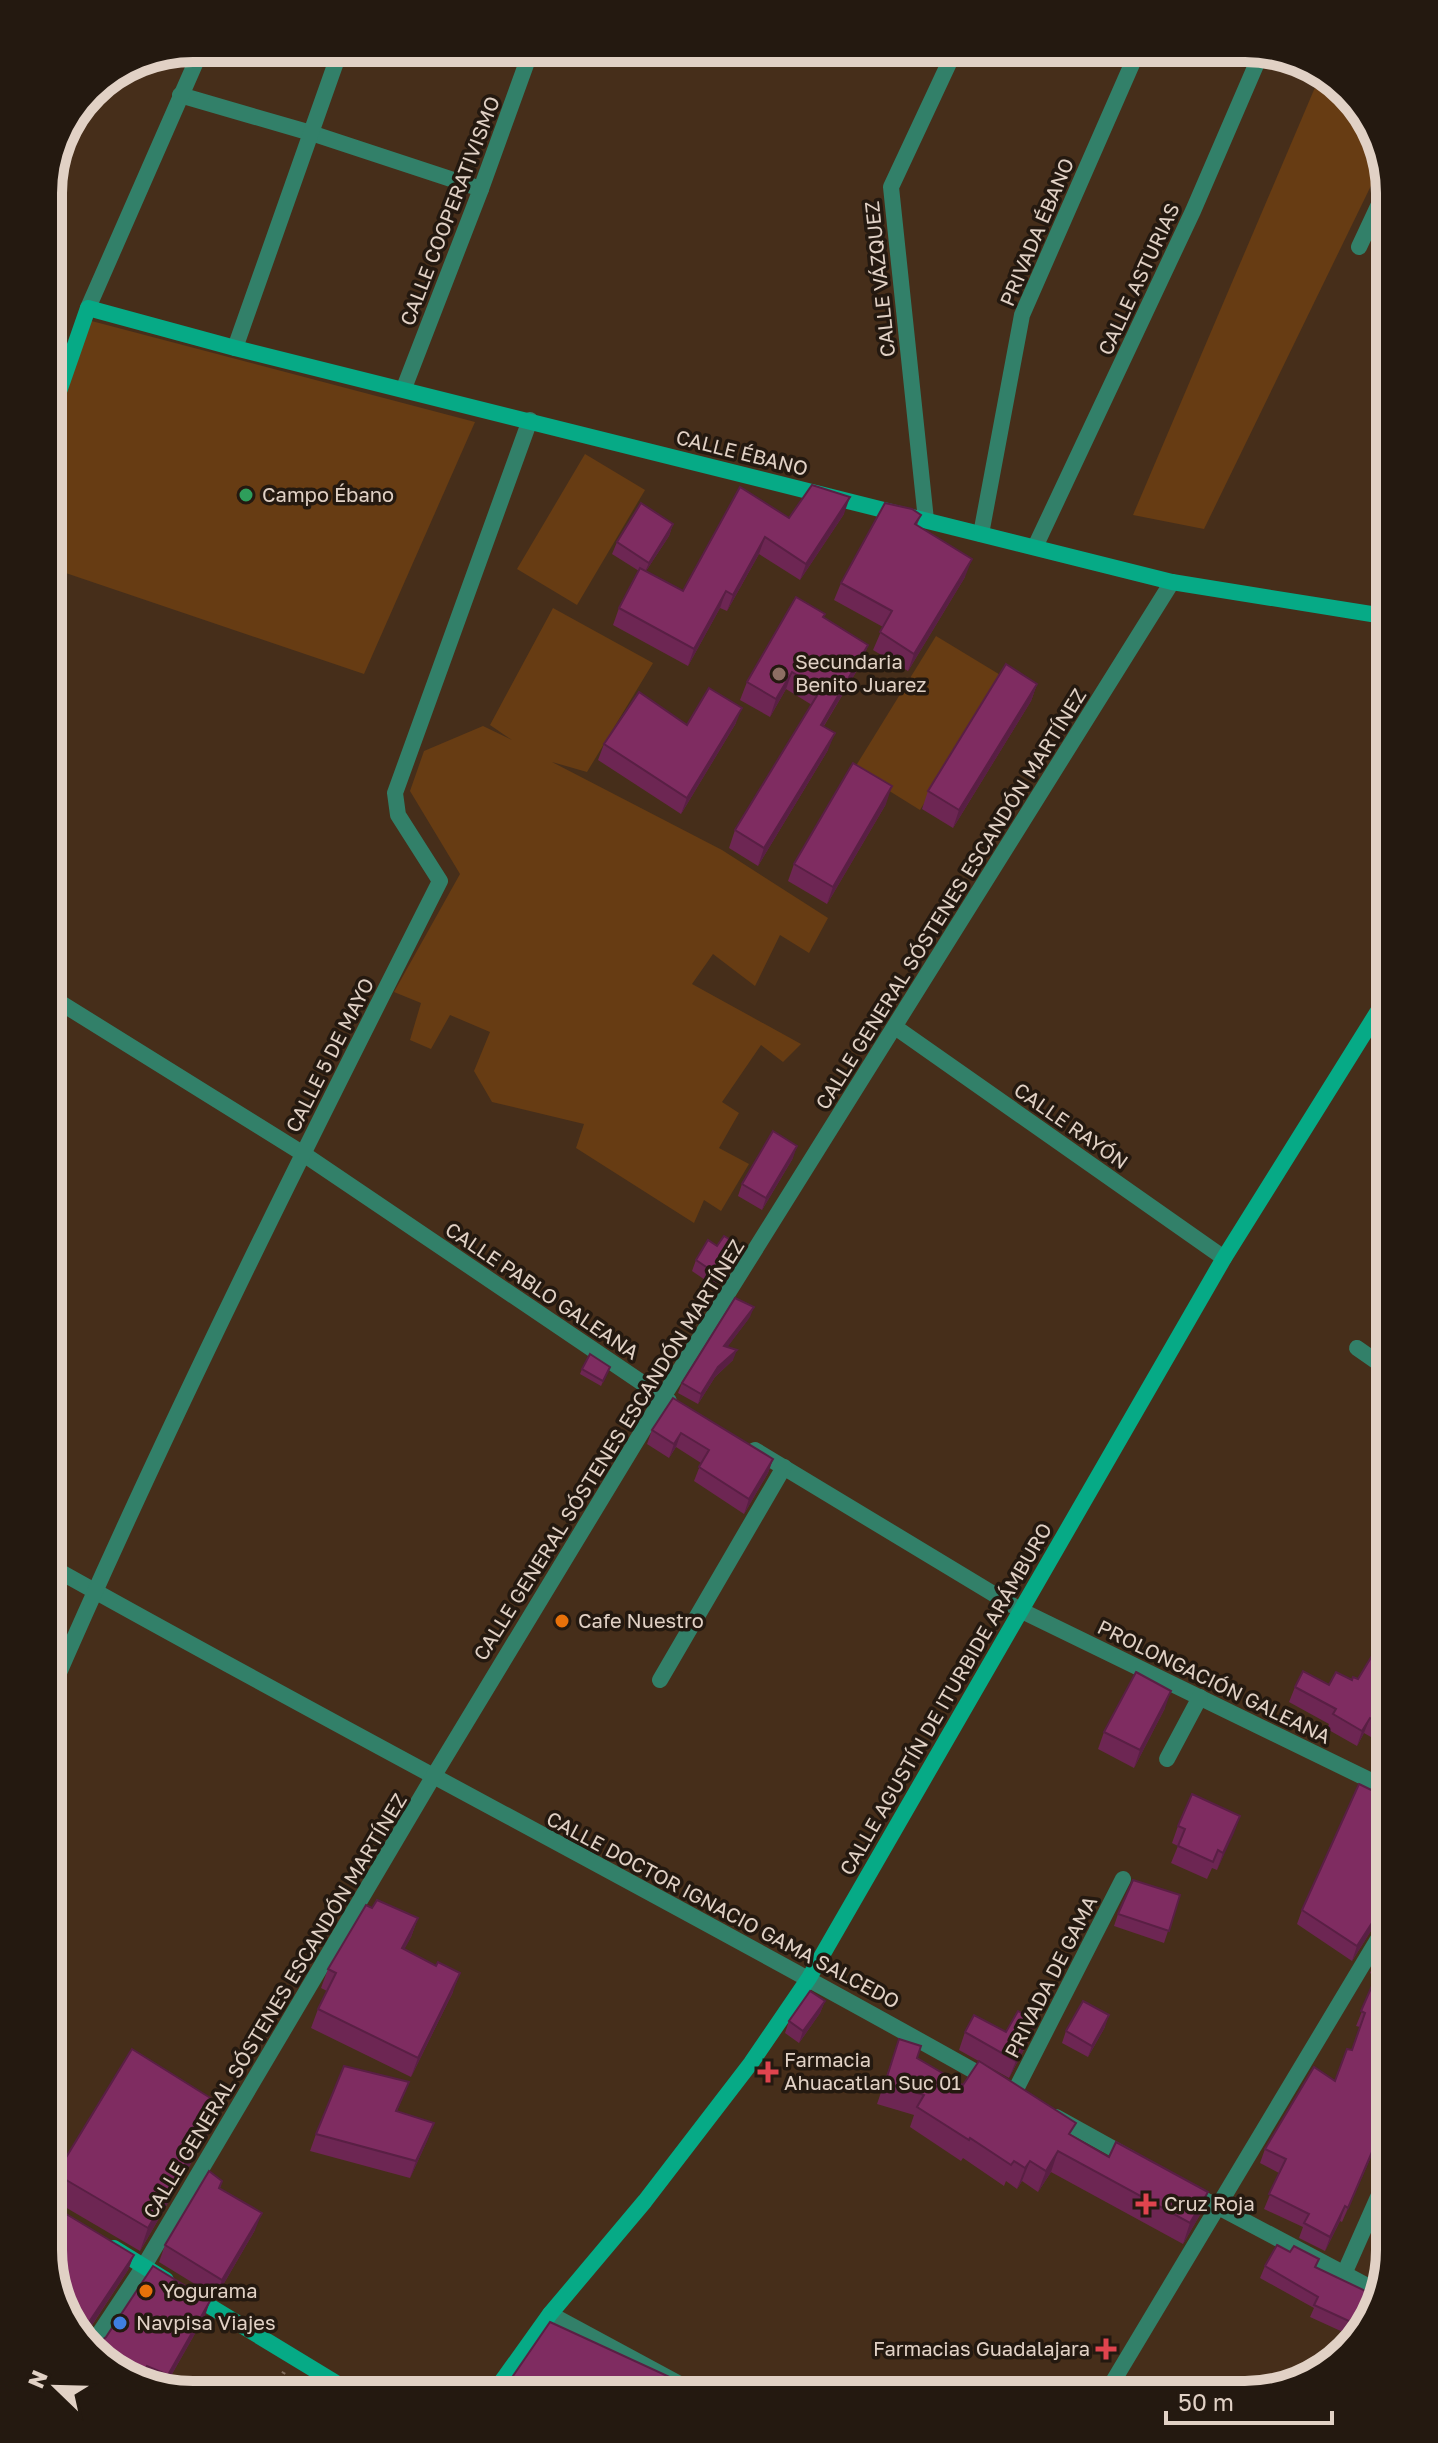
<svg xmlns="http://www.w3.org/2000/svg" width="1438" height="2443" font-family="'Golos Text',sans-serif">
<rect width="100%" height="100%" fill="#462e1a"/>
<g fill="#673c13">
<path d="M1322 71 1326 73 1375 130 1383 161 1204 529 1133 515Z"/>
<path d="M84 319 475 422 364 674 48 567V423Z"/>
<path d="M585 454 645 490 577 605 517 569Z"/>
<path d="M553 608 653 663 587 772 552 762 722 850 828 918 809 953 780 935 755 986 713 954 692 984 801 1044 783 1062 761 1045 722 1102 739 1113 719 1148 749 1164 721 1211 704 1200 694 1223 576 1148 584 1124 492 1102 474 1071 490 1032 450 1015 431 1049 410 1040 421 1003 394 992 460 874 410 791 424 751 483 726 512 740 490 725Z"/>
<path d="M936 636 1002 676 920 810 854 769Z"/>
</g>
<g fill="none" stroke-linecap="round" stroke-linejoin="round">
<path stroke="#816c5b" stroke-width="4" stroke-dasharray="8 4" stroke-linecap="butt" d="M272 2395 284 2372"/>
<g stroke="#328069" stroke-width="16">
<path d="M180 95 311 133 481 189"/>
<path d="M1359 247 1388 185"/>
<path d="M88 308 202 48"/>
<path d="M235 348 341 48"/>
<path d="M404 388 481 189 532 48"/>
<path d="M926 520 891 187 956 48"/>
<path d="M981 534 1022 315 1139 48"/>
<path d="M1035 547 1193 211 1262 51"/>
<path d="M48 995 302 1153 669 1401"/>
<path d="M895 1027 1224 1258"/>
<path d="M48 1217 53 1220"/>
<path d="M1357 1348 1390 1371"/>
<path d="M755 1450 1020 1610 1390 1790"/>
<path d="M48 1565C360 1740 678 1904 990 2080"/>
<path d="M660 1680 784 1467"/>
<path d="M48 1698C168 1421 304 1150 440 881L398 815 395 793 530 420"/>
<path d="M1167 1759 1200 1697"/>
<path d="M1014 2093 1123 1879"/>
<path d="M1056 2117 1130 2158"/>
<path d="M1188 2191 1377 2291"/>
<path d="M1344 2274 1390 2170"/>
<path d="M550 2314 700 2395"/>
<path d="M91 2346 144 2266 433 1777 663 1397 1172 582"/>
<path d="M1105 2395 1390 1919"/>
</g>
<g stroke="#06aa86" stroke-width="16">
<path d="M48 423 88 308 235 348 1172 582 1390 617"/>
<path d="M114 2248 166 2280"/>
<path d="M193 2296 356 2395"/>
<path d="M492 2395 550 2314 645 2201 751 2063 809 1978 1224 1258 1390 992"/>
</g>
</g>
<g fill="#6d2653">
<path d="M844 514 800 580 759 554 727 611 720 608 688 666 613 625 619 608 639 571 612 554 617 542 673 524 669 536 646 571 683 591 789 518Z"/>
<path d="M921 515 917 525 965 577 908 671 873 650 883 627 834 600 841 583Z"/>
<path d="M824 618 868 645 862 662 824 726 828 750 758 866 729 848 735 830 812 705 786 689 770 717 740 700 747 682Z"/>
<path d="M1037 684 1031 701 953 828 922 809 928 791Z"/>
<path d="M736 723 681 814 598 760 604 744 687 725Z"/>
<path d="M886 804 827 904 788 881 794 864Z"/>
<path d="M793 1158 762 1210 738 1196 742 1184Z"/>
<path d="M739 1245 735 1257 714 1286 692 1271 696 1260 717 1246Z"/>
<path d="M750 1317 727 1347 733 1360 715 1377 698 1404 678 1393 682 1383Z"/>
<path d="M610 1367 601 1386 580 1374 582 1369Z"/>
<path d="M673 1398 773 1459 768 1473 744 1514 694 1481 701 1463 676 1447 669 1458 647 1444 652 1430Z"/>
<path d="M1390 1626V1748L1364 1733 1357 1746 1327 1729 1329 1724 1289 1702 1295 1687 1329 1685 1358 1679Z"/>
<path d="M1165 1708 1134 1768 1098 1749 1104 1732Z"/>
<path d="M1240 1816 1217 1870 1212 1868 1207 1879 1171 1863 1178 1846 1172 1843 1178 1826Z"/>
<path d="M1180 1895 1164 1943 1114 1926 1118 1914Z"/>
<path d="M372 1908 418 1918 411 1937 404 1949 453 1992 411 2077 311 2028 318 2009 327 1991 321 1988 328 1969Z"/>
<path d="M1302 1910H1384L1352 1961 1297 1924Z"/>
<path d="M1390 1934V2114L1342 2222 1340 2221 1325 2251 1299 2238 1303 2227 1264 2209 1279 2173 1260 2163 1265 2149 1335 2081 1352 2050 1360 2027 1356 2026 1376 1977 1370 1973 1376 1959Z"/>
<path d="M825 2001 820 2013 799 2043 785 2033 789 2021Z"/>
<path d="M1036 2021 1030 2038 1009 2078 959 2050 965 2032H1006Z"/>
<path d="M1105 2027 1088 2057 1062 2043 1066 2031Z"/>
<path d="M899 2039 917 2058 963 2085 1072 2135 1201 2213 1183 2244 1051 2172 1038 2192 1022 2181 1017 2189 1006 2181 1004 2186 963 2158 961 2161 910 2127 914 2115 877 2104Z"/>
<path d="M409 2082 397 2111 434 2123 427 2141 410 2178 310 2151 316 2134Z"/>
<path d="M212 2127 140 2251 48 2197 56 2174Z"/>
<path d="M222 2181 220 2188 255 2230 216 2297 159 2262 165 2245Z"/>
<path d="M1290 2252 1319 2259 1316 2267 1366 2330 1356 2338 1310 2317 1314 2308 1260 2278 1265 2266Z"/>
<path d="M134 2255 128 2270 87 2333 86 2335 91 2340 101 2341 205 2316 164 2388 112 2370 63 2314Z"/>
</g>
<g fill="#591f44">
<path d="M850 497 844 514 800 580 806 564Z"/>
<path d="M673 524 669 536 644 574 649 563Z"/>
<path d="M765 537 759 554 727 611 733 595Z"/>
<path d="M972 559 965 577 908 671 914 654Z"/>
<path d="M726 591 720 608 688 666 694 649Z"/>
<path d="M868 645 862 662 814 742 821 725Z"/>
<path d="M792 672 786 689 770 717 776 699Z"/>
<path d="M1037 684 1031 701 953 828 959 810Z"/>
<path d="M742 708 736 723 681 814 687 798Z"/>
<path d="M835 733 828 750 758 866 764 848Z"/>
<path d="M892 786 886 804 827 904 833 887Z"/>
<path d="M797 1146 793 1158 762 1210 766 1198Z"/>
<path d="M739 1245 735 1257 714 1286 718 1275Z"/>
<path d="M754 1307 750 1317 720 1357 724 1346Z"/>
<path d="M737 1350 733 1360 715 1377 698 1404 701 1394 718 1367Z"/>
<path d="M681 1433 676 1447 669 1458 674 1444Z"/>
<path d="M773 1459 768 1473 744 1514 749 1499Z"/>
<path d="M1171 1691 1165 1708 1134 1768 1140 1750Z"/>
<path d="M1370 1718 1364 1733 1357 1746 1362 1731Z"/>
<path d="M1240 1816 1234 1833 1217 1870 1223 1853Z"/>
<path d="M1389 1895 1390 1910H1384L1352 1961 1357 1946Z"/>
<path d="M418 1918 411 1937 395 1967 402 1948Z"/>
<path d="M460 1973 453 1992 411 2077 418 2058Z"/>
<path d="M825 2001 820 2013 799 2043 803 2031Z"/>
<path d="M1109 2015 1105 2027 1088 2057 1092 2046Z"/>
<path d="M1036 2021 1030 2038 1009 2078 1016 2061Z"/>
<path d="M220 2104 212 2127 140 2251 148 2228Z"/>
<path d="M1390 2110V2114L1342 2222Z"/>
<path d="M434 2123 427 2141 410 2178 416 2161Z"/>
<path d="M1058 2151 1051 2172 1038 2192 1046 2171Z"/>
<path d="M1030 2161 1022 2181 1017 2189 1025 2168Z"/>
<path d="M1208 2192 1201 2213 1183 2244 1190 2223Z"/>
<path d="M1345 2206 1340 2221 1325 2251 1330 2237Z"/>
<path d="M262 2213 255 2230 216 2297 222 2280Z"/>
<path d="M134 2255 128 2270 84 2337 87 2325Z"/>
<path d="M210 2301 205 2316 164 2388 168 2375Z"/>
</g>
<g fill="#7f2c61" stroke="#591f44" stroke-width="2">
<path d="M812 485 850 497 806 564 765 537 733 595 726 591 694 649 619 608 640 568 683 591 740 487 789 518Z"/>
<path d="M641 503 673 524 649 563 617 542Z"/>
<path d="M885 503 912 509 921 515 915 524 972 559 914 654 880 632 892 611 841 583Z"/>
<path d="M796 597 825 614 823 617 868 645 821 725 835 733 764 848 735 830 821 689 792 672 776 699 747 682Z"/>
<path d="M1006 664 1037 684 959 810 928 791Z"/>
<path d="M709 688 742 708 687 798 604 744 639 692 687 725Z"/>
<path d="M853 763 892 786 833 887 794 864Z"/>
<path d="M773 1131 797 1146 766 1198 742 1184Z"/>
<path d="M724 1236 739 1245 718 1275 696 1260 708 1240 717 1246Z"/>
<path d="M735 1298 754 1307 724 1346 737 1350 718 1367 701 1394 682 1383Z"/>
<path d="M590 1354 610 1367 603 1381 582 1369Z"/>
<path d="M673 1398 773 1459 749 1499 699 1467 709 1450 681 1433 674 1444 652 1430Z"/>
<path d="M1390 1626V1730L1370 1718 1362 1731 1333 1714 1336 1709 1295 1687 1303 1671 1329 1685 1336 1672 1352 1680 1353 1677 1358 1679Z"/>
<path d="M1136 1672 1171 1691 1140 1750 1104 1732Z"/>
<path d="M1359 1784 1390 1799V1895L1357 1946 1302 1910Z"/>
<path d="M1192 1794 1240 1816 1223 1853 1218 1850 1213 1862 1178 1846 1185 1829 1178 1826Z"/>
<path d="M1133 1880 1180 1895 1169 1931 1118 1914Z"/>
<path d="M377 1900 418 1918 402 1948 436 1966 438 1962 460 1973 418 2058 318 2009 336 1973 328 1969 366 1905 372 1908Z"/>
<path d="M1390 1934V2110L1348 2208 1345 2206 1330 2237 1304 2223 1309 2214 1269 2194 1286 2159 1265 2149 1314 2067 1335 2081 1347 2049 1352 2050 1365 2013 1361 2011 1382 1963 1376 1959Z"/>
<path d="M810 1991 825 2001 803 2031 789 2021Z"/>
<path d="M1083 2001 1109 2015 1092 2046 1066 2031Z"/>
<path d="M1018 2011 1036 2021 1016 2061 965 2032 974 2015 1006 2032Z"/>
<path d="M899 2039 921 2046 917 2058 963 2085 979 2061 1076 2123 1069 2134 1109 2157 1116 2142 1208 2192 1190 2223 1058 2151 1046 2171 1030 2161 1025 2168 1014 2161 1011 2165 970 2138 969 2140 917 2107 924 2095 885 2083Z"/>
<path d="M132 2049 220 2104 148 2228 56 2174Z"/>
<path d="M344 2066 409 2082 396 2111 434 2123 416 2161 316 2134Z"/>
<path d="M209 2171 222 2181 219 2188 262 2213 222 2280 165 2245Z"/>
<path d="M48 2203 134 2255 87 2325 86 2335 91 2340 101 2341 106 2337 153 2266 210 2301 168 2375 147 2366 145 2370 87 2341 63 2314 48 2250Z"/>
<path d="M1277 2245 1290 2252 1294 2246 1319 2259 1315 2267 1376 2296 1366 2330 1356 2338 1362 2327 1314 2305 1318 2297 1265 2266Z"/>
<path d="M550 2322 687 2385 683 2395H500Z"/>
</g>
<circle fill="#2e9e5b" stroke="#241910" stroke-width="3" cx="246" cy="495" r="8"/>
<circle fill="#8d6e63" stroke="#241910" stroke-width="3" cx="779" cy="674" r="8"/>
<g fill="#e8710a" stroke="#241910" stroke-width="3">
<circle cx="562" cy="1621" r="8"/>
<circle cx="146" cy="2291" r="8"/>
</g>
<g fill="#e0444e" stroke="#241910" stroke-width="3">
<path d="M764 2060h8v8h8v8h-8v8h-8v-8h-8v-8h8z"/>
<path d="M1142 2192h8v8h8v8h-8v8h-8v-8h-8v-8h8z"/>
<path d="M1102 2337h8v8h8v8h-8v8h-8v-8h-8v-8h8z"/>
</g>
<circle fill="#3f7fe0" stroke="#241910" stroke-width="3" cx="120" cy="2323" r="8"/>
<g text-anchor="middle" stroke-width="7" stroke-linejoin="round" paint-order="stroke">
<g font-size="20" fill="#e1d1c5" stroke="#241910">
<text transform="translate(450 211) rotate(-69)" y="7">CALLE COOPERATIVISMO</text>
<text transform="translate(1037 232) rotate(-67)" y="7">PRIVADA ÉBANO</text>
<text transform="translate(880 279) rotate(-96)" y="7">CALLE VÁZQUEZ</text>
<text transform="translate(1139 279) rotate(-65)" y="7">CALLE ASTURIAS</text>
<text transform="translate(742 453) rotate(14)" y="7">CALLE ÉBANO</text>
<text transform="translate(951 899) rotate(-58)" y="7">CALLE GENERAL SÓSTENES ESCANDÓN MARTÍNEZ</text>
<text transform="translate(330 1055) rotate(-63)" y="7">CALLE 5 DE MAYO</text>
<text transform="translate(1071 1126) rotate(35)" y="7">CALLE RAYÓN</text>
<text transform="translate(542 1291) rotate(34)" y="7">CALLE PABLO GALEANA</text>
<text transform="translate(609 1450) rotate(-58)" y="7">CALLE GENERAL SÓSTENES ESCANDÓN MARTÍNEZ</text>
<text transform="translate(1214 1682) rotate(26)" y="7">PROLONGACIÓN GALEANA</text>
<text transform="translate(946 1699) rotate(-60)" y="7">CALLE AGUSTÍN DE ITURBIDE ARÁMBURO</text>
<text transform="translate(723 1910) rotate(28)" y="7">CALLE DOCTOR IGNACIO GAMA SALCEDO</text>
<text transform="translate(1051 1977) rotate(-63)" y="7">PRIVADA DE GAMA</text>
<text transform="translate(275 2006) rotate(-59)" y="7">CALLE GENERAL SÓSTENES ESCANDÓN MARTÍNEZ</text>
</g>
<g font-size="20" fill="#e1d1c5" stroke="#241910" text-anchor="start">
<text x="262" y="502">Campo Ébano</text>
<text x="795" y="669">Secundaria<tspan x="795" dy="23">Benito Juarez</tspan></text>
<text x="578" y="1628">Cafe Nuestro</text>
<text x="784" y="2067">Farmacia<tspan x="784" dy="23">Ahuacatlan Suc 01</tspan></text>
<text x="1164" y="2211">Cruz Roja</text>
<text x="162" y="2298">Yogurama</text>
<text x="136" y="2330">Navpisa Viajes</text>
<text x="1090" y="2356" text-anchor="end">Farmacias Guadalajara</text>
</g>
</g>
<path d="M0 0H1438V2443H0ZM193 62H1245A131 131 0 0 1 1376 193V2250A131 131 0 0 1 1245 2381H193A131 131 0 0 1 62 2250V193A131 131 0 0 1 193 62Z" fill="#241910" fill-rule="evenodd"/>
<path fill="none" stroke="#e1d1c5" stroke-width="10" d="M193 62H1245A131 131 0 0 1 1376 193V2250A131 131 0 0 1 1245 2381H193A131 131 0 0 1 62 2250V193A131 131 0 0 1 193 62Z"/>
<g transform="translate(56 2387) rotate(293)" stroke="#241910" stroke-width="6" paint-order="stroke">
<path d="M0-6L14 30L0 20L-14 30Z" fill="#e1d1c5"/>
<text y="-12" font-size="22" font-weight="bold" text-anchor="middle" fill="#e1d1c5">N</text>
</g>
<path d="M1166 2411v12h166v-12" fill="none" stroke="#e1d1c5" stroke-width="4"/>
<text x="1178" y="2411" font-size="24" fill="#e1d1c5" stroke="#241910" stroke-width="6" paint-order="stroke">50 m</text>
</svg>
